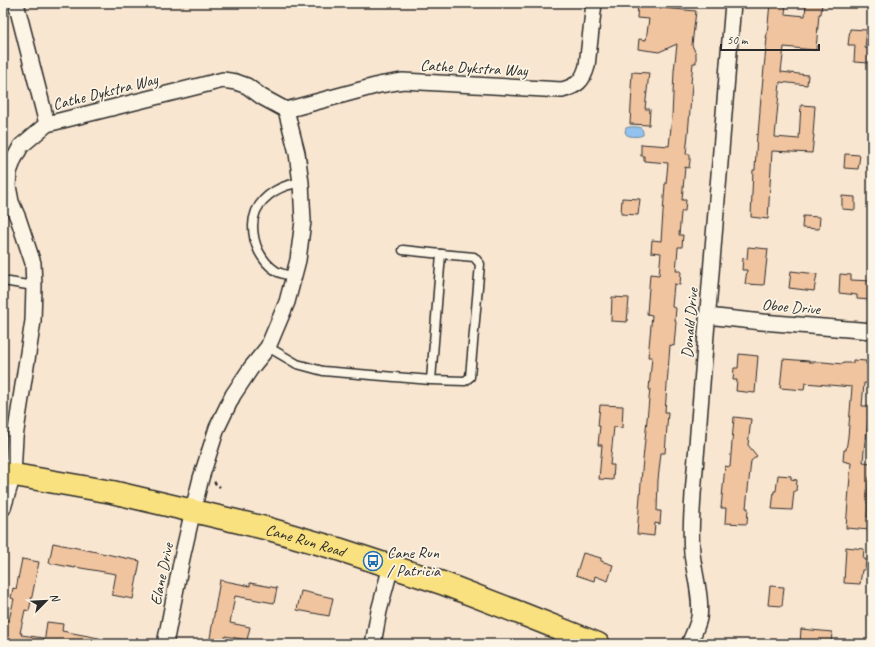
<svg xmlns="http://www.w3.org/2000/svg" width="875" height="647" font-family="Caveat,sans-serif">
<rect width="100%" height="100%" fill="#f9e6d0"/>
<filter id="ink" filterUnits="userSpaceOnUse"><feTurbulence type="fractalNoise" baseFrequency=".025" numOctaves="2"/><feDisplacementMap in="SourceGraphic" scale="8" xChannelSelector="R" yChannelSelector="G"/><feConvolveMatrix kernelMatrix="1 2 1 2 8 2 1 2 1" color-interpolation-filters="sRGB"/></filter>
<g filter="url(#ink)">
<path fill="#94c2ee" stroke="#6a86a0" d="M629 127C636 127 644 125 643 135 639 137 631 137 627 135L625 132 626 128Z"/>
<g fill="#f1c4a0" stroke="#2b2b2b">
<path d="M638 3 662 6V8L696 11 692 45 696 54V63H693L691 83H692L691 98 688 134 686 154H690V161L689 168 685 167 682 200H686L685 211H682L681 213 679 235H683L682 247H678V248L676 271H681L680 285 674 284 672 307 676 308 675 320 676 322 674 346 670 345 665 412H668L666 440 665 453H661L658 480 657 511H661L660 524 655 523 654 536 637 534 642 470 650 389H649L652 357H648L652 315 647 314 650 274 659 275 661 253 651 252 652 240 661 241 665 184H666L668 163 644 161V156H641V144L669 146 672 117 674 71 677 44 659 52 638 49 639 39 646 40 649 19 637 18Z"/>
<path d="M770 3H786L785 14 805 16 806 3H822L821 14H819L816 50 784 47 781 72 808 75 807 85 780 82 775 137 799 139 801 105 815 106 813 135H814L812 153 772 151 768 219 751 217 753 170H755L757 134 758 135 760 111V108L767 38H766L767 34Z"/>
<path d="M850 29 867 30 865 48 869 49V63L854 62 855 45H848Z"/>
<path d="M632 72 649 73 645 109H650L649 125 630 124 632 88H631Z"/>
<path d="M845 154 860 155 858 169 844 168Z"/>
<path d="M842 196 855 197V210L842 209Z"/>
<path d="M622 198 640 199 638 215 621 214Z"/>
<path d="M803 216 820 217 819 229 802 228Z"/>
<path d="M748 247 768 249 764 285 745 284 747 270H742L743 258 747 259Z"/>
<path d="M791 271 817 274 814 291 789 288Z"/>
<path d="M840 274 851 275V280L872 281V296L871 300 857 299V295L839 293Z"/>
<path d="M612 297 629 298 627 322 611 321Z"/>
<path d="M739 354 758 356 755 393 736 391 737 380H733L734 368H738Z"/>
<path d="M783 359 809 361V362H823L843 364V363H853V360L866 361V364L872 365V384L864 383 862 406H872V422L868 421 866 440H865L863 462 872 463V477H869L867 503H868L867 517H871L870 530 846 528 851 463 843 461 844 450H846L848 437 852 387 805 383 804 390 780 388Z"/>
<path d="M600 405 623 406 622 428 614 427 610 465H614L613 480 599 479 602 445H598L600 426H598Z"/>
<path d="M734 417 751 419 748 445 757 456 751 461 746 508H748L747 524 725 523 726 508H721L725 466 730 467Z"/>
<path d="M778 475 791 476V479L797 480 796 491H794L792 510 772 509 774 491H776Z"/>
<path d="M53 543 140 561 133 599 112 595 116 574 75 567V568L49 563Z"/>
<path d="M846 547 864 549 863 559H866L865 570H862L860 584 844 583Z"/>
<path d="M583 553 601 558V561L613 565 608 581 595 576 594 581 576 575Z"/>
<path d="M22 559 39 562 29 611 25 610 20 633H22L21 635 44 638 43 644H3V632L6 620H9L14 599 11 598 13 588 16 589Z"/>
<path d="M220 580 250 586V583L277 588 274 603 235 596 230 623 250 627 247 640 225 636 224 644H209Z"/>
<path d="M770 586 784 587 782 606 768 605Z"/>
<path d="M301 591 333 598 329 616 297 610Z"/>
<path d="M47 622 63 624 62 631 104 639V644H44Z"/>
<path d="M801 629 832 632 831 644H800Z"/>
</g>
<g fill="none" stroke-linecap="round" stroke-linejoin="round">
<g stroke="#2b2b2b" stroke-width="11">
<g id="service">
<path d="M403 250 441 254"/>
<path d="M294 277C288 275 281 274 276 271 261 261 253 244 253 226 253 221 254 216 256 211 264 194 283 184 301 183"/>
<path d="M3 281 34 286"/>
<path d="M268 347 297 364 323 371 431 380 465 381 470 377 480 264 474 257 441 254 431 380"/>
</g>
</g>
<g stroke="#2b2b2b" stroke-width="18">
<g id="minor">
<path d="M16 3 47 124"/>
<path d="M707 316 762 322 872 331"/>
<path d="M3 508 13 475 15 437 33 321 34 286 33 263 18 218 11 202 8 186 9 172 14 159 21 146 47 124 223 80 236 82 247 86 262 97 286 110 379 85 403 81 562 90C577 86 583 81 587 66L594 3"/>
<path d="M165 644 182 558 193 510 201 478 217 428 233 395 251 368 268 347 287 302 298 260 303 221 301 183 297 153 286 110"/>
<path d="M373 644 379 611 391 566"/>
<path d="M689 644C693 635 697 627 699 618 702 597 694 574 692 553 690 533 692 514 693 494L733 3"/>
</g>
</g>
<g stroke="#2b2b2b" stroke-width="25">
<g id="trunk">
<path id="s1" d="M3 473 112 492 240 522 269 529 338 549 442 583 525 615 598 644"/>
</g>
</g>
<path stroke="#2b2b2b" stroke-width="2.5" stroke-dasharray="3 3" stroke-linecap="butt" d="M214 482 220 487"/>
<use href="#service" stroke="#fcf5e5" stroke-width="8"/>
<use href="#minor" stroke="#fcf5e5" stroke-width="15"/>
<use href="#trunk" stroke="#fae180" stroke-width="22"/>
</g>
</g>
<defs>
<g id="bus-ring" transform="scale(1)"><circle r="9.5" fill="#fcf5e5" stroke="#1f6fb2" stroke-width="1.5"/><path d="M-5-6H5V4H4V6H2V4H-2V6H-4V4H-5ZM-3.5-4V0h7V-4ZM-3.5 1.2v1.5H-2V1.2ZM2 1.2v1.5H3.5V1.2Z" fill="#1f6fb2"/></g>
</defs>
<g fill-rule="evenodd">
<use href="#bus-ring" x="373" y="561"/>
</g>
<g text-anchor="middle" stroke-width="3.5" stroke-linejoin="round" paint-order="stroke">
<g font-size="16" fill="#2b2b2b" stroke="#fcf5e5">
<text transform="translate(474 67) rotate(3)" y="6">Cathe Dykstra Way</text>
<text transform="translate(105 91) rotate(-14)" y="6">Cathe Dykstra Way</text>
<text transform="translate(791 306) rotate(5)" y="6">Oboe Drive</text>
<text transform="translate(689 323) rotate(-85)" y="6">Donald Drive</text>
<text dy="6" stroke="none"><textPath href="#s1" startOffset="310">Cane Run Road</textPath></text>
<text transform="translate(161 574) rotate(-78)" y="6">Elane Drive</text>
</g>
<g font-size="16" fill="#2b2b2b" stroke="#fcf5e5" text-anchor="start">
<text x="387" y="558">Cane Run<tspan x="387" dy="18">/ Patricia</tspan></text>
</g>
</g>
<rect width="875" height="647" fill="none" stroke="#fcf5e5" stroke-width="16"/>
<rect x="8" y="8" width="859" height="631" fill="none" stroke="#2b2b2b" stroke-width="1.5" filter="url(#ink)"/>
<g transform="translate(46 601) rotate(66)" stroke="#fcf5e5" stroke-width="3" paint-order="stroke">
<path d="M0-3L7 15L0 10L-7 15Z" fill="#2b2b2b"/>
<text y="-6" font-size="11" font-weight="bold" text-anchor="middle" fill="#2b2b2b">N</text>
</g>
<path d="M721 44v6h98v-6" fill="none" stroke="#2b2b2b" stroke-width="2"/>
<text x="727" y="44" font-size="12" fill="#2b2b2b" stroke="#fcf5e5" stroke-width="3" paint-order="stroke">50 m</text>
</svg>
